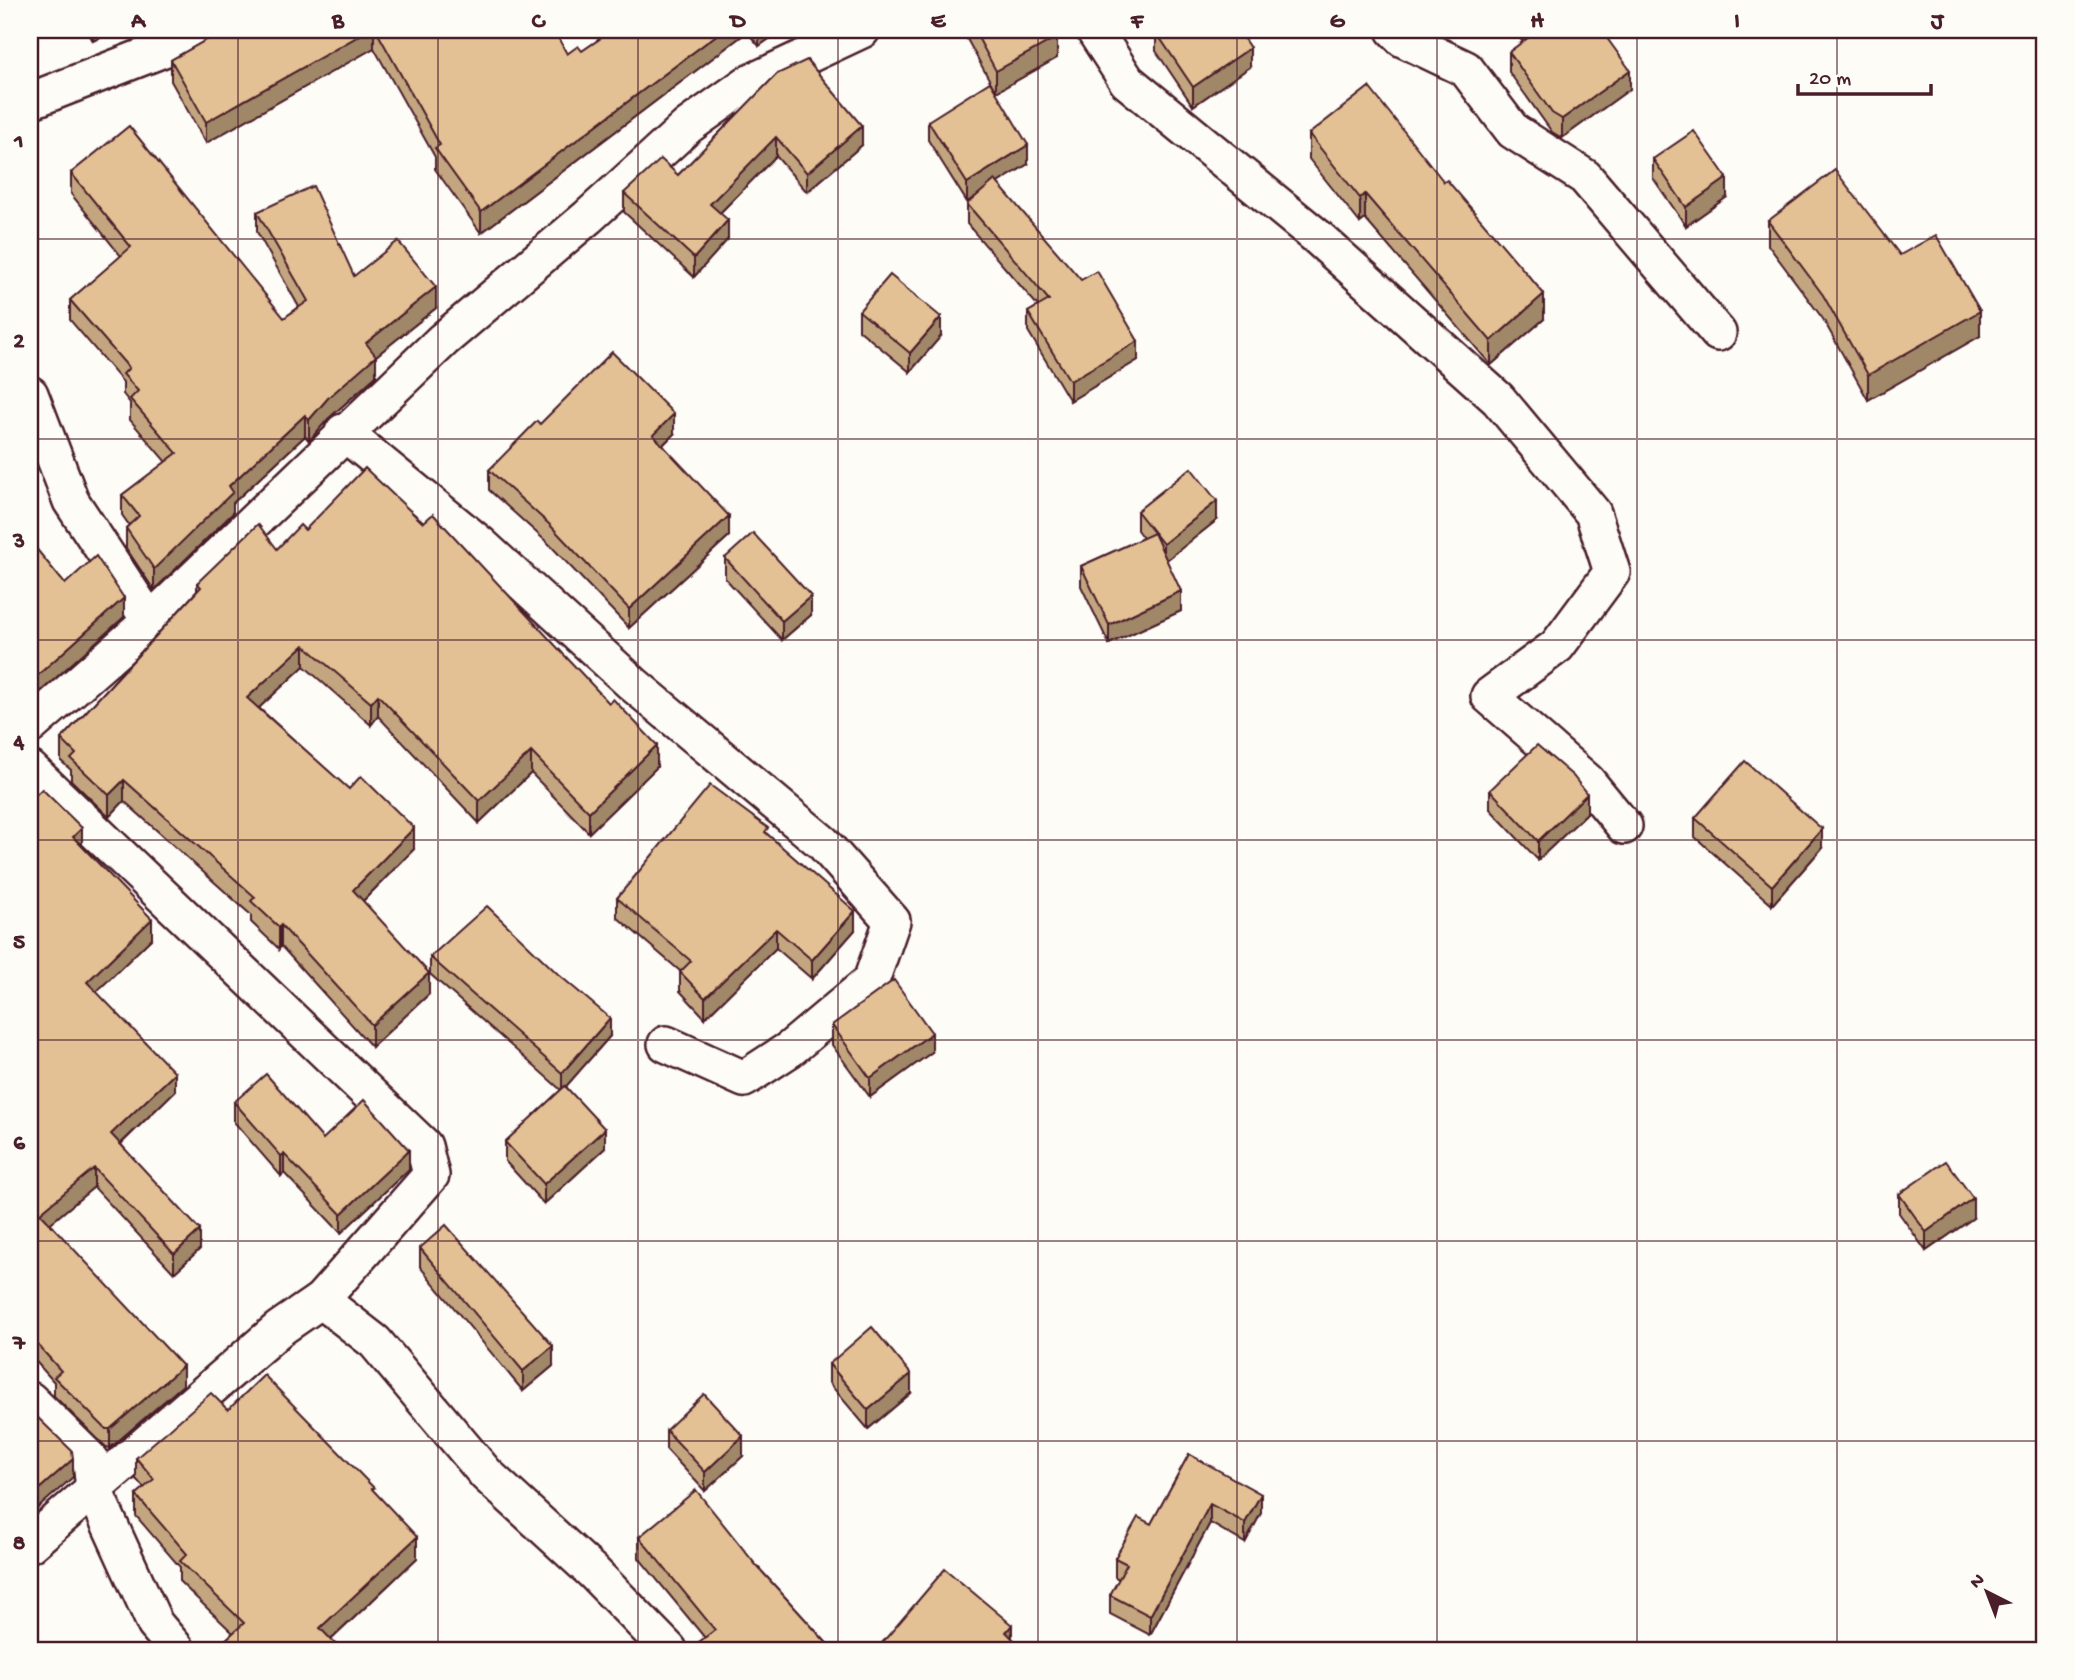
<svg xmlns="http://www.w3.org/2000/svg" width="2075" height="1680" font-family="'Gochi Hand',sans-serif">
<rect width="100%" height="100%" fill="#fdfcf7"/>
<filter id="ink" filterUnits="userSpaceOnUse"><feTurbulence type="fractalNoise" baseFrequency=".0143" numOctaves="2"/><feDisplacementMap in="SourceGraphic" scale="14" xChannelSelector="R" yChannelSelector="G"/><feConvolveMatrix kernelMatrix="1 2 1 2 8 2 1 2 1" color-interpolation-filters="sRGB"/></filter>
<g filter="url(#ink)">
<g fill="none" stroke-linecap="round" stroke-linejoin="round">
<g stroke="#4a1f2b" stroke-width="40">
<g id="street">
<path d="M1094 30 1127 81 1315 235 1498 399 1593 513 1612 572 1557 646 1489 696 1587 781 1624 826"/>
<path d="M1394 30 1403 39 1466 69 1513 131 1585 177 1718 333"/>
<path d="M30 101 212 30"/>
<path d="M30 394 71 501 150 621"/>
<path d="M343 432 480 544 633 684 823 843 892 921 871 981 790 1049 744 1079 666 1044"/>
<path d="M30 726 150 621 443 340 588 217 688 126 747 84 862 30"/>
<path d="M30 769 424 1146 431 1175 321 1300 279 1329 30 1544"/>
<path d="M321 1300 375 1342 486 1474 593 1572 669 1650"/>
<path d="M30 1400 91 1460 94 1490 155 1624 177 1650"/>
</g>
</g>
<use href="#street" stroke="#fdfcf7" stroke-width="35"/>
</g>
<g fill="#c3a67f" stroke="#4a1f2b" stroke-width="2">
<path d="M87 30H116L93 41Z"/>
<path d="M224 30H554L567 54 582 51 613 30H782L759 46 747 32 481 233 435 169V157L374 48 206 143 171 81V60Z"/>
<path d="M962 30H1066L1056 36 1057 58 996 92Z"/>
<path d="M1513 30H1601L1630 89 1562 138 1552 132 1509 72V52L1523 42Z"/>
<path d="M1156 32 1250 67 1193 106 1156 51Z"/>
<path d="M777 74 862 145 807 192 776 156 720 213 728 239 694 277 624 212V193L678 175Z"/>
<path d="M928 121 1028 164 997 183 1138 360 1070 401 1028 331V312L1038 306 967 224V204L976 196 967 202 928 140Z"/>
<path d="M1309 134 1544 319 1491 365 1365 219 1360 223 1309 159Z"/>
<path d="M1653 159 1727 197 1686 226 1653 178Z"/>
<path d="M71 173 284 318 299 307 257 232V212L354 276 436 308 376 356V376L328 419 309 441 305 436 233 503V513L154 590 126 548V528L129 525 122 515V495L166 462 130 420V403L123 394V382L70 320V300L121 256 71 194Z"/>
<path d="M1768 221 1900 255 1980 336 1868 400 1823 319 1768 245Z"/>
<path d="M859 311 941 336 910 372 859 330Z"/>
<path d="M540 424 674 434 663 445 729 536 629 628 549 544 489 490V470Z"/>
<path d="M1137 511 1217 520 1166 560 1181 611 1109 644 1081 586V566L1143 538 1137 530Z"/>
<path d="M305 530 657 767 589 833 531 773 479 823 378 716 371 725 304 666 259 708 414 849 363 901 429 994 372 1047 281 946 279 949 251 922V915L124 801 109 817 71 780V770L61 761V739L197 591V583L277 549Z"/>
<path d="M725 558 811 615 782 640 725 578Z"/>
<path d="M1490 790 1587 813 1538 860 1490 809Z"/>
<path d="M30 800 82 846 152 938 96 992 175 1091 121 1144 200 1249 174 1273 94 1187 50 1223 183 1385 110 1448 106 1447 54 1396V1382L30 1355Z"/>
<path d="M1695 818 1822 848 1772 905 1695 837Z"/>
<path d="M768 835 855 930 812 979 776 948 705 1018 680 991V971L617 917V898Z"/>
<path d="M430 957 610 1036 566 1086 605 1148 544 1204 505 1161V1142L561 1090 430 974Z"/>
<path d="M832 1025 932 1052 870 1097 832 1045Z"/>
<path d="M234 1102 323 1139 409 1169 341 1233 284 1173 281 1176 234 1122Z"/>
<path d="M1899 1194 1973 1218 1926 1251 1899 1213Z"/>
<path d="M420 1248 553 1366 523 1391 420 1267Z"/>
<path d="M829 1364 911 1393 868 1429 829 1383Z"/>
<path d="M228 1410 374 1492 417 1558 331 1640 341 1650H223V1642L233 1633 180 1582V1567L136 1516V1495L144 1488 136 1479V1458Z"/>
<path d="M666 1430 743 1456 705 1491 666 1449Z"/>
<path d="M1189 1454 1261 1513 1245 1543 1210 1523 1150 1635 1110 1614V1595L1119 1579 1115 1577V1558L1151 1524Z"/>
<path d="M639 1537 756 1565 833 1650 705 1638 639 1558Z"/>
</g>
<g fill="#9f8768" stroke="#4a1f2b" stroke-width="2">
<path d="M93 30H116L93 41Z"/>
<path d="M369 30H374V48L206 143V122Z"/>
<path d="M723 30H747V32L481 233V212Z"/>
<path d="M759 30H782L759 46Z"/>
<path d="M1047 30H1066L1047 41Z"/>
<path d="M1057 37V58L996 92V71Z"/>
<path d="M1250 48V67L1193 106V87Z"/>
<path d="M1630 70V89L1562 138V119Z"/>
<path d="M862 126V145L807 192V173Z"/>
<path d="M776 137V156L710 223V204Z"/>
<path d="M1028 145V164L967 202V183Z"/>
<path d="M1727 178V197L1686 226V207Z"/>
<path d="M1365 194V219L1360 223V198Z"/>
<path d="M728 220V239L694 277V258Z"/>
<path d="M436 287V308L376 356V376L328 419 309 441V420L328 398 366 343Z"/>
<path d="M1544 294V319L1491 365V341Z"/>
<path d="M1980 311V336L1868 400V375Z"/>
<path d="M941 317V336L910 372V353Z"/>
<path d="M1138 341V360L1070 401V381Z"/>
<path d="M674 414V434L653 454V435Z"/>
<path d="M305 415V436L233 503V513L154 590V569L229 486Z"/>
<path d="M1217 501V520L1163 563V544Z"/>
<path d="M729 516V536L629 628V609Z"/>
<path d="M1181 591V611L1109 644V625Z"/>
<path d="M811 596V615L782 640V621Z"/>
<path d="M124 598V617L30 701V682Z"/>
<path d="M304 645V666L247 719V698Z"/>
<path d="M378 695V716L371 725V703Z"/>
<path d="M657 745V767L589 833V812Z"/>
<path d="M531 752V773L479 823V801Z"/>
<path d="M124 780V801L109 817V795Z"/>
<path d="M1587 794V813L1538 860V841Z"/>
<path d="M82 828V846L73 837Z"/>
<path d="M414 828V849L353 911V890Z"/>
<path d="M1822 829V848L1772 905V886Z"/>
<path d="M855 911V930L812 979V960Z"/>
<path d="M152 919V938L87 1001V982Z"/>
<path d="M281 925V946L279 949V927Z"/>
<path d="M776 929V948L705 1018V998Z"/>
<path d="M429 973V994L372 1047V1025Z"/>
<path d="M610 1018V1036L562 1091V1073Z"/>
<path d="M932 1033V1052L870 1097V1078Z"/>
<path d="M175 1073V1091L111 1153V1134Z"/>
<path d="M605 1129V1148L544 1204V1184Z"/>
<path d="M409 1150V1169L341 1233V1214Z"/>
<path d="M284 1154V1173L281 1176V1156Z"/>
<path d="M94 1168V1187L40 1232V1213Z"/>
<path d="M1973 1198V1218L1926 1251V1232Z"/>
<path d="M200 1230V1249L174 1273V1254Z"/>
<path d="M553 1346V1366L523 1391V1371Z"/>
<path d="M183 1366V1385L110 1448V1429Z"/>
<path d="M911 1374V1393L868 1429V1410Z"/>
<path d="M743 1436V1456L705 1491V1472Z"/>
<path d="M73 1459V1477L30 1515V1497Z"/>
<path d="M1261 1494V1513L1245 1543V1523Z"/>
<path d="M1210 1504V1523L1150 1635V1616Z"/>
<path d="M417 1537V1558L320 1650V1628Z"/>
<path d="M1012 1625V1646L1006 1632Z"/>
</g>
<g fill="#e3c194" stroke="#4a1f2b" stroke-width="2">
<path d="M224 30H369L206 122 171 60Z"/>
<path d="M376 30H554L567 54 578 46 582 51 613 30H723L481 212 435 148 440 145Z"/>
<path d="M974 30H1052L1057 37 996 71Z"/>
<path d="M1159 30H1238L1250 48 1193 87 1156 32Z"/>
<path d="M1530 30H1601L1630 70 1562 119 1552 113 1509 52 1533 34Z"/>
<path d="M807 60 862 126 807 173 776 137 710 204 728 220 694 258 624 193 661 159 678 175 777 74Z"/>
<path d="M990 82 1028 145 967 183 928 121Z"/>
<path d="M1369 87 1444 182 1447 180 1544 294 1491 341 1365 194 1360 198 1309 134Z"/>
<path d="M129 126 284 318 308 301 257 212 313 186 354 276 398 241 436 287 366 343 376 356 328 398 309 420 305 415 229 486 233 492 154 569 126 528 139 516 122 495 177 453 130 399 138 391 123 374 129 368 70 300 131 247 71 173Z"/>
<path d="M1694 131 1727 178 1686 207 1653 159Z"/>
<path d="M1835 170 1900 255 1936 235 1980 311 1868 375 1823 295 1768 221Z"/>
<path d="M995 180 1081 280 1097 271 1138 341 1070 381 1028 312 1049 300 967 204Z"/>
<path d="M890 275 941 317 910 353 859 311Z"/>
<path d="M612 352 674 414 653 435 729 516 629 609 549 524 489 470 537 421 540 424Z"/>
<path d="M365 468 423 523 433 514 609 703 613 699 657 745 589 812 531 752 479 801 378 695 371 703 304 645 247 698 349 789 361 776 414 828 353 890 429 973 372 1025 281 925 279 927 251 901 255 897 124 780 109 795 71 759 76 754 61 739 201 587 197 583 258 524 277 549 300 525 305 530Z"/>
<path d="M1191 468 1217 501 1163 544 1137 511Z"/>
<path d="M753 533 811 596 782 621 725 558Z"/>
<path d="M1154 533 1181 591 1109 625 1081 566Z"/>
<path d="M30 541 65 584 96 556 124 598 30 682Z"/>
<path d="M1537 745 1573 776 1587 794 1538 841 1490 790Z"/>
<path d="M1745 761 1822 829 1772 886 1695 818Z"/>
<path d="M710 785 768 828 765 832 855 911 812 960 776 929 705 998 680 972 691 961 617 898Z"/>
<path d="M42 789 82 828 73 837 152 919 87 982 175 1073 111 1134 200 1230 174 1254 94 1168 40 1213 183 1366 110 1429H106L54 1377 61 1371 30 1336V800Z"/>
<path d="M487 906 559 975 610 1018 562 1073 430 957Z"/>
<path d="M894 980 932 1033 870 1078 832 1025Z"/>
<path d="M266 1074 323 1139 364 1100 409 1150 341 1214 284 1154 281 1156 234 1102Z"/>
<path d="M565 1086 605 1129 544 1184 505 1142Z"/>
<path d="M1946 1161 1973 1198 1926 1232 1899 1194Z"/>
<path d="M446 1225 553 1346 523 1371 420 1248Z"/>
<path d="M872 1327 911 1374 868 1410 829 1364Z"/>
<path d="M264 1375 374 1488 372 1489 417 1537 320 1628 341 1650H231L223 1642 244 1623 180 1561 187 1554 136 1495 154 1479 136 1458 211 1393 228 1410Z"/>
<path d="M704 1394 743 1436 705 1472 666 1430Z"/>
<path d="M30 1410 72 1451 73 1459 30 1497Z"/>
<path d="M1189 1454 1261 1494 1245 1523 1210 1504 1150 1616 1110 1595 1127 1564 1115 1558 1138 1517 1151 1524Z"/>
<path d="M696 1490 756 1565 833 1650H688L715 1630 639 1537Z"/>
<path d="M945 1569 1012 1625 1006 1632 1024 1650H876Z"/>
<path d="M1581 1648V1650H1493Z"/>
</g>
</g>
<path fill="none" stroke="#4a1f2b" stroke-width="2" stroke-opacity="0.55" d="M238 30V1650M438 30V1650M638 30V1650M838 30V1650M1038 30V1650M1237 30V1650M1437 30V1650M1637 30V1650M1837 30V1650M30 239H2045M30 439H2045M30 640H2045M30 840H2045M30 1040H2045M30 1241H2045M30 1441H2045"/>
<rect width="2075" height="1680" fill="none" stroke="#fdfcf7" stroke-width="77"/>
<g transform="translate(1987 1592) rotate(318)" stroke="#fdfcf7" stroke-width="5" paint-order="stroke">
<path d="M0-5L12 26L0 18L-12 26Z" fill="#4a1f2b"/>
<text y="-10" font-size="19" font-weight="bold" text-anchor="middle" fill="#4a1f2b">N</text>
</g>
<path d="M1798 84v10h133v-10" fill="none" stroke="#4a1f2b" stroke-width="3.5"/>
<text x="1809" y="84" font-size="21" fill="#4a1f2b" stroke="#fdfcf7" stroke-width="5" paint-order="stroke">20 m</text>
<rect x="38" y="38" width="1998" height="1604" fill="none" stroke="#4a1f2b" stroke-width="2.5"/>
<g font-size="23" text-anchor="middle" font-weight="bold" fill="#4a1f2b">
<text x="138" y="27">A</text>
<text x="338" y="27">B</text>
<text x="538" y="27">C</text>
<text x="738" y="27">D</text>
<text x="938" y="27">E</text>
<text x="1137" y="27">F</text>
<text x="1337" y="27">G</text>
<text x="1537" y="27">H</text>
<text x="1737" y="27">I</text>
<text x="1937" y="27">J</text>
<text x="19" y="147">1</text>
<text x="19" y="347">2</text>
<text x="19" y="547">3</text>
<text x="19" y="748">4</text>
<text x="19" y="948">5</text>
<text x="19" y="1149">6</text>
<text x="19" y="1349">7</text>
<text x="19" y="1549">8</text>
</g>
</svg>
